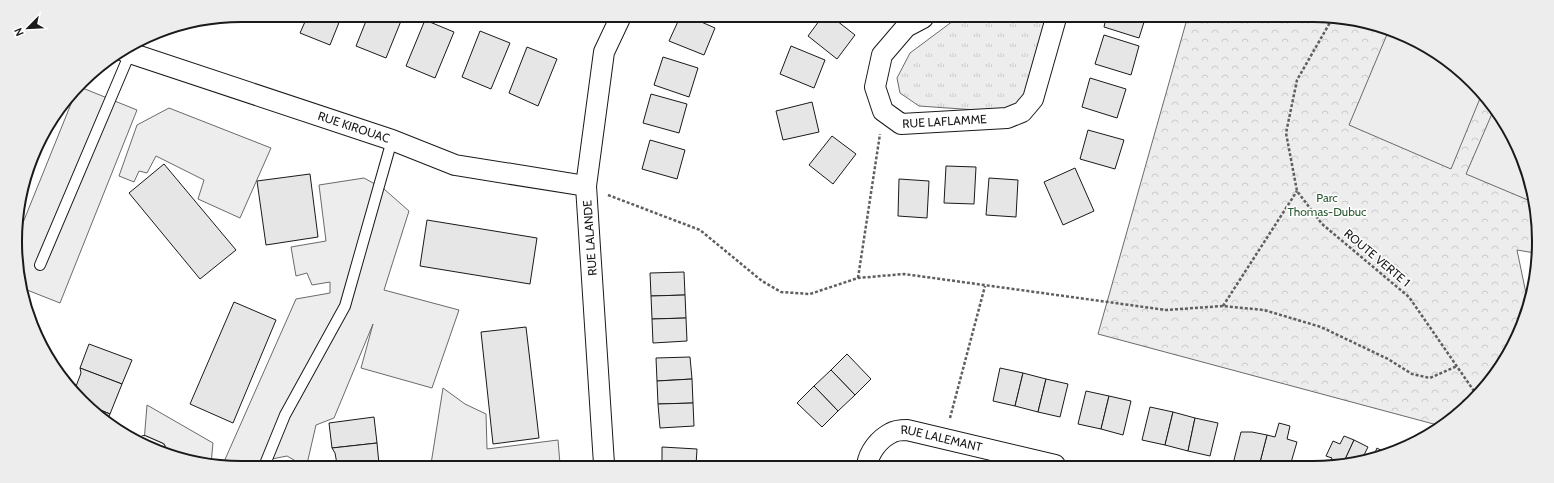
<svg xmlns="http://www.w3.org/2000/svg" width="1554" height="483" font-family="Cabin,sans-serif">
<defs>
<pattern id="grass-tufts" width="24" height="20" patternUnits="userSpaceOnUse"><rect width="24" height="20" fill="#ededed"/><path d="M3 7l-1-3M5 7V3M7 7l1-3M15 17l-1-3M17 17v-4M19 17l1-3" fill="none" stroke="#cbcbcb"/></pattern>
<pattern id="park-crowns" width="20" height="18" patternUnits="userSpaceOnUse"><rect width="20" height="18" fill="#ededed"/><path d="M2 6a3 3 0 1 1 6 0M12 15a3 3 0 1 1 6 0" fill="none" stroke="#cbcbcb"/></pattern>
</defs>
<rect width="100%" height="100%" fill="#fff"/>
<path fill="url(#grass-tufts)" stroke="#6a6a6a" d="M957 18H1046L1027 96 1005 112 919 106 900 93 897 78 910 53Z"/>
<path fill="url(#park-crowns)" stroke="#6a6a6a" d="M1187 19H1357L1439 53 1501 116 1535 198V253L1517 250 1528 303 1509 355 1462 412 1441 426 1098 334Z"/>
<g fill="#ededed" stroke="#6a6a6a">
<path d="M1388 32 1439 53 1481 96 1451 169 1349 125Z"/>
<path d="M80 87 137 110 60 303 22 288 18 235 75 94Z"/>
<path d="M169 108 271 148 240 218 198 199 204 180 156 156 147 173 139 171 134 182 119 176 137 125Z"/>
<path d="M1494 109 1501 116 1535 198V203L1466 174Z"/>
<path d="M364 178 384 189 409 211 384 290 459 310 432 388 361 368 373 324 334 418 316 425 307 464H301L287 456 246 464H223L296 299 330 293V282L312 285 307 273 296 276 291 247 326 241 319 185Z"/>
<path d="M443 388 465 404 486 414 487 449 558 440 560 464H431Z"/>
<path d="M147 405 213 443 211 464H197L144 442Z"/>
</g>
<g fill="#e6e6e6" stroke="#1a1a1a">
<path d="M308 15H342L330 45 300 33Z"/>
<path d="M368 16H403L386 58 356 46Z"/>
<path d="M680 17H690L715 28 704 55 669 41Z"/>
<path d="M822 17H832L855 35 837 59 808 36Z"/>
<path d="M854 17H864L859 22Z"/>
<path d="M1106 18 1145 19 1139 38 1104 27Z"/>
<path d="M425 20 454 32 435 78 406 66Z"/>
<path d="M480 31 510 43 491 89 462 77Z"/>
<path d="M1104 35 1139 46 1131 75 1095 64Z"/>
<path d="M791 46 825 60 814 88 780 74Z"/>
<path d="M527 47 557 59 538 106 509 93Z"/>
<path d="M663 57 698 68 689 97 654 85Z"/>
<path d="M1090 78 1126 89 1117 118 1082 107Z"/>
<path d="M651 94 687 104 679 133 643 123Z"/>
<path d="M812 102 819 132 783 140 776 111Z"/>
<path d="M1088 130 1124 140 1115 169 1080 159Z"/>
<path d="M832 136 856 154 833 184 809 165Z"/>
<path d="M650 140 685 150 677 179 642 169Z"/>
<path d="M164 164 236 250 200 279 129 193Z"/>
<path d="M946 166 976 167 974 204 944 203Z"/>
<path d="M1075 168 1094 211 1063 225 1044 182Z"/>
<path d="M310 174 318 237 266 245 257 181Z"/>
<path d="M989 178 1018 180 1016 217 986 215Z"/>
<path d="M899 179 929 181 927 218 898 216Z"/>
<path d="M427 220 537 238 530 284 420 266Z"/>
<path d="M684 272 685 295 651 296 650 273Z"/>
<path d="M685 295 686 318 652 319 651 296Z"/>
<path d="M234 302 276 320 233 423 190 404Z"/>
<path d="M686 318 687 341 653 343 652 319Z"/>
<path d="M526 327 539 438 493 444 481 332Z"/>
<path d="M89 344 132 360 122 384 80 368Z"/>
<path d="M847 354 871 379 855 395 831 370Z"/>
<path d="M690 357 692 379 657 381 656 358Z"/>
<path d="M80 368 122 384 110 414 93 407 75 389 81 373Z"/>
<path d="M1000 368 1023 373 1015 406 993 401Z"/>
<path d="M831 370 855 395 838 411 814 386Z"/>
<path d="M1023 373 1046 379 1038 412 1015 406Z"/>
<path d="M692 379 693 403 658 404 657 381Z"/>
<path d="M1046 379 1068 384 1060 417 1038 412Z"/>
<path d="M814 386 838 411 822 427 797 403Z"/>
<path d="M1086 391 1109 396 1101 429 1078 424Z"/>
<path d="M1109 396 1131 401 1123 435 1101 429Z"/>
<path d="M693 403 694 426 660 428 658 404Z"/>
<path d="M93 407 110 414 107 421Z"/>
<path d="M1150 407 1173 412 1165 445 1142 440Z"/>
<path d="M1173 412 1195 418 1188 451 1165 445Z"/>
<path d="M374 417 377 443 332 448 329 423Z"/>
<path d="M1195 418 1218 423 1210 456 1188 451Z"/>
<path d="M1279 423 1290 426 1287 439 1297 442 1290 466H1259L1267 435 1275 437Z"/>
<path d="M1241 432H1252L1267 435 1259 466H1242L1233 464Z"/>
<path d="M1344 436 1354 440 1342 466H1328L1332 458 1326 456 1333 441 1340 444Z"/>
<path d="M1354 440 1368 447 1363 457 1367 458 1342 466Z"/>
<path d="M377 443 379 464H337L335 453 332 448Z"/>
<path d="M662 447 697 449 696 465H662Z"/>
<path d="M1377 448 1386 453 1373 457Z"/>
</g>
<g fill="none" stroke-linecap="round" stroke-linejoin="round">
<g stroke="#1a1a1a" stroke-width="12">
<g id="lane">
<path d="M40 265 130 53"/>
<path d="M144 441 160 448"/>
<path d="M265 464 285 415 345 306 392 140"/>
</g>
</g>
<g stroke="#1a1a1a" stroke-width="22">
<g id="street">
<path id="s1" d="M923 18 906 27 882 55 875 87 883 111 901 124 1007 118 1022 112 1033 99 1056 18"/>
<path id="s2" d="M124 51 392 140 455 165 586 186"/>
<path d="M604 464 586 186 604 52 621 16"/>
<path id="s3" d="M867 465C869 452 879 439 891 433 896 430 902 430 907 430L1055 465"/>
</g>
</g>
<g stroke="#5f5f5f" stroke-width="2.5" stroke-dasharray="3 2" stroke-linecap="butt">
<path d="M1332 19 1297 80 1286 133 1297 191 1322 224 1409 297 1476 394"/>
<path d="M608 195 700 230 762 281 781 292 810 294 858 278 904 274 1166 310 1223 306 1264 310 1321 327 1388 359 1412 374 1430 378 1457 366"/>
<path d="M858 278 880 134"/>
<path d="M1223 306 1297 191"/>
<path d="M950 418 985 286"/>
</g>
<use href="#lane" stroke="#fff" stroke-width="10"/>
<use href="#street" stroke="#fff" stroke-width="20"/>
</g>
<g text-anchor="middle" stroke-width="3" stroke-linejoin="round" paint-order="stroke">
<g font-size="12" fill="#1a1a1a" stroke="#fff">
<text dy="4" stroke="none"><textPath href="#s1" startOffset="180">RUE LAFLAMME</textPath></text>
<text dy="4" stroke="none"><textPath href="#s2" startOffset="242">RUE KIROUAC</textPath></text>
<text transform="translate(590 238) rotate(-94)" y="4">RUE LALANDE</text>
<text transform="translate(1377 258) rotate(40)" y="4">ROUTE VERTE 1</text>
<text dy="4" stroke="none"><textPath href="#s3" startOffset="93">RUE LALEMANT</textPath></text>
</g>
<g font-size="12" fill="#2b5a34" stroke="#fff">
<text x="1327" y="202">Parc<tspan x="1327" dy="14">Thomas-Dubuc</tspan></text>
</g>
</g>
<path d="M0 0H1554V483H0ZM241 22H1313A219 219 0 0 1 1532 241V242A219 219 0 0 1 1313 461H241A219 219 0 0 1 22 242V241A219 219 0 0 1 241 22Z" fill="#ededed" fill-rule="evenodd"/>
<path fill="none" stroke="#1a1a1a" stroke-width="2" d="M241 22H1313A219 219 0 0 1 1532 241V242A219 219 0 0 1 1313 461H241A219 219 0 0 1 22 242V241A219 219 0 0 1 241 22Z"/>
<g transform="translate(28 28) rotate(246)" stroke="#ffffff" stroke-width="3" paint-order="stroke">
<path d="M0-3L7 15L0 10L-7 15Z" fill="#1a1a1a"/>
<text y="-6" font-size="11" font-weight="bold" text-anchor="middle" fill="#1a1a1a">N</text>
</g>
</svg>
